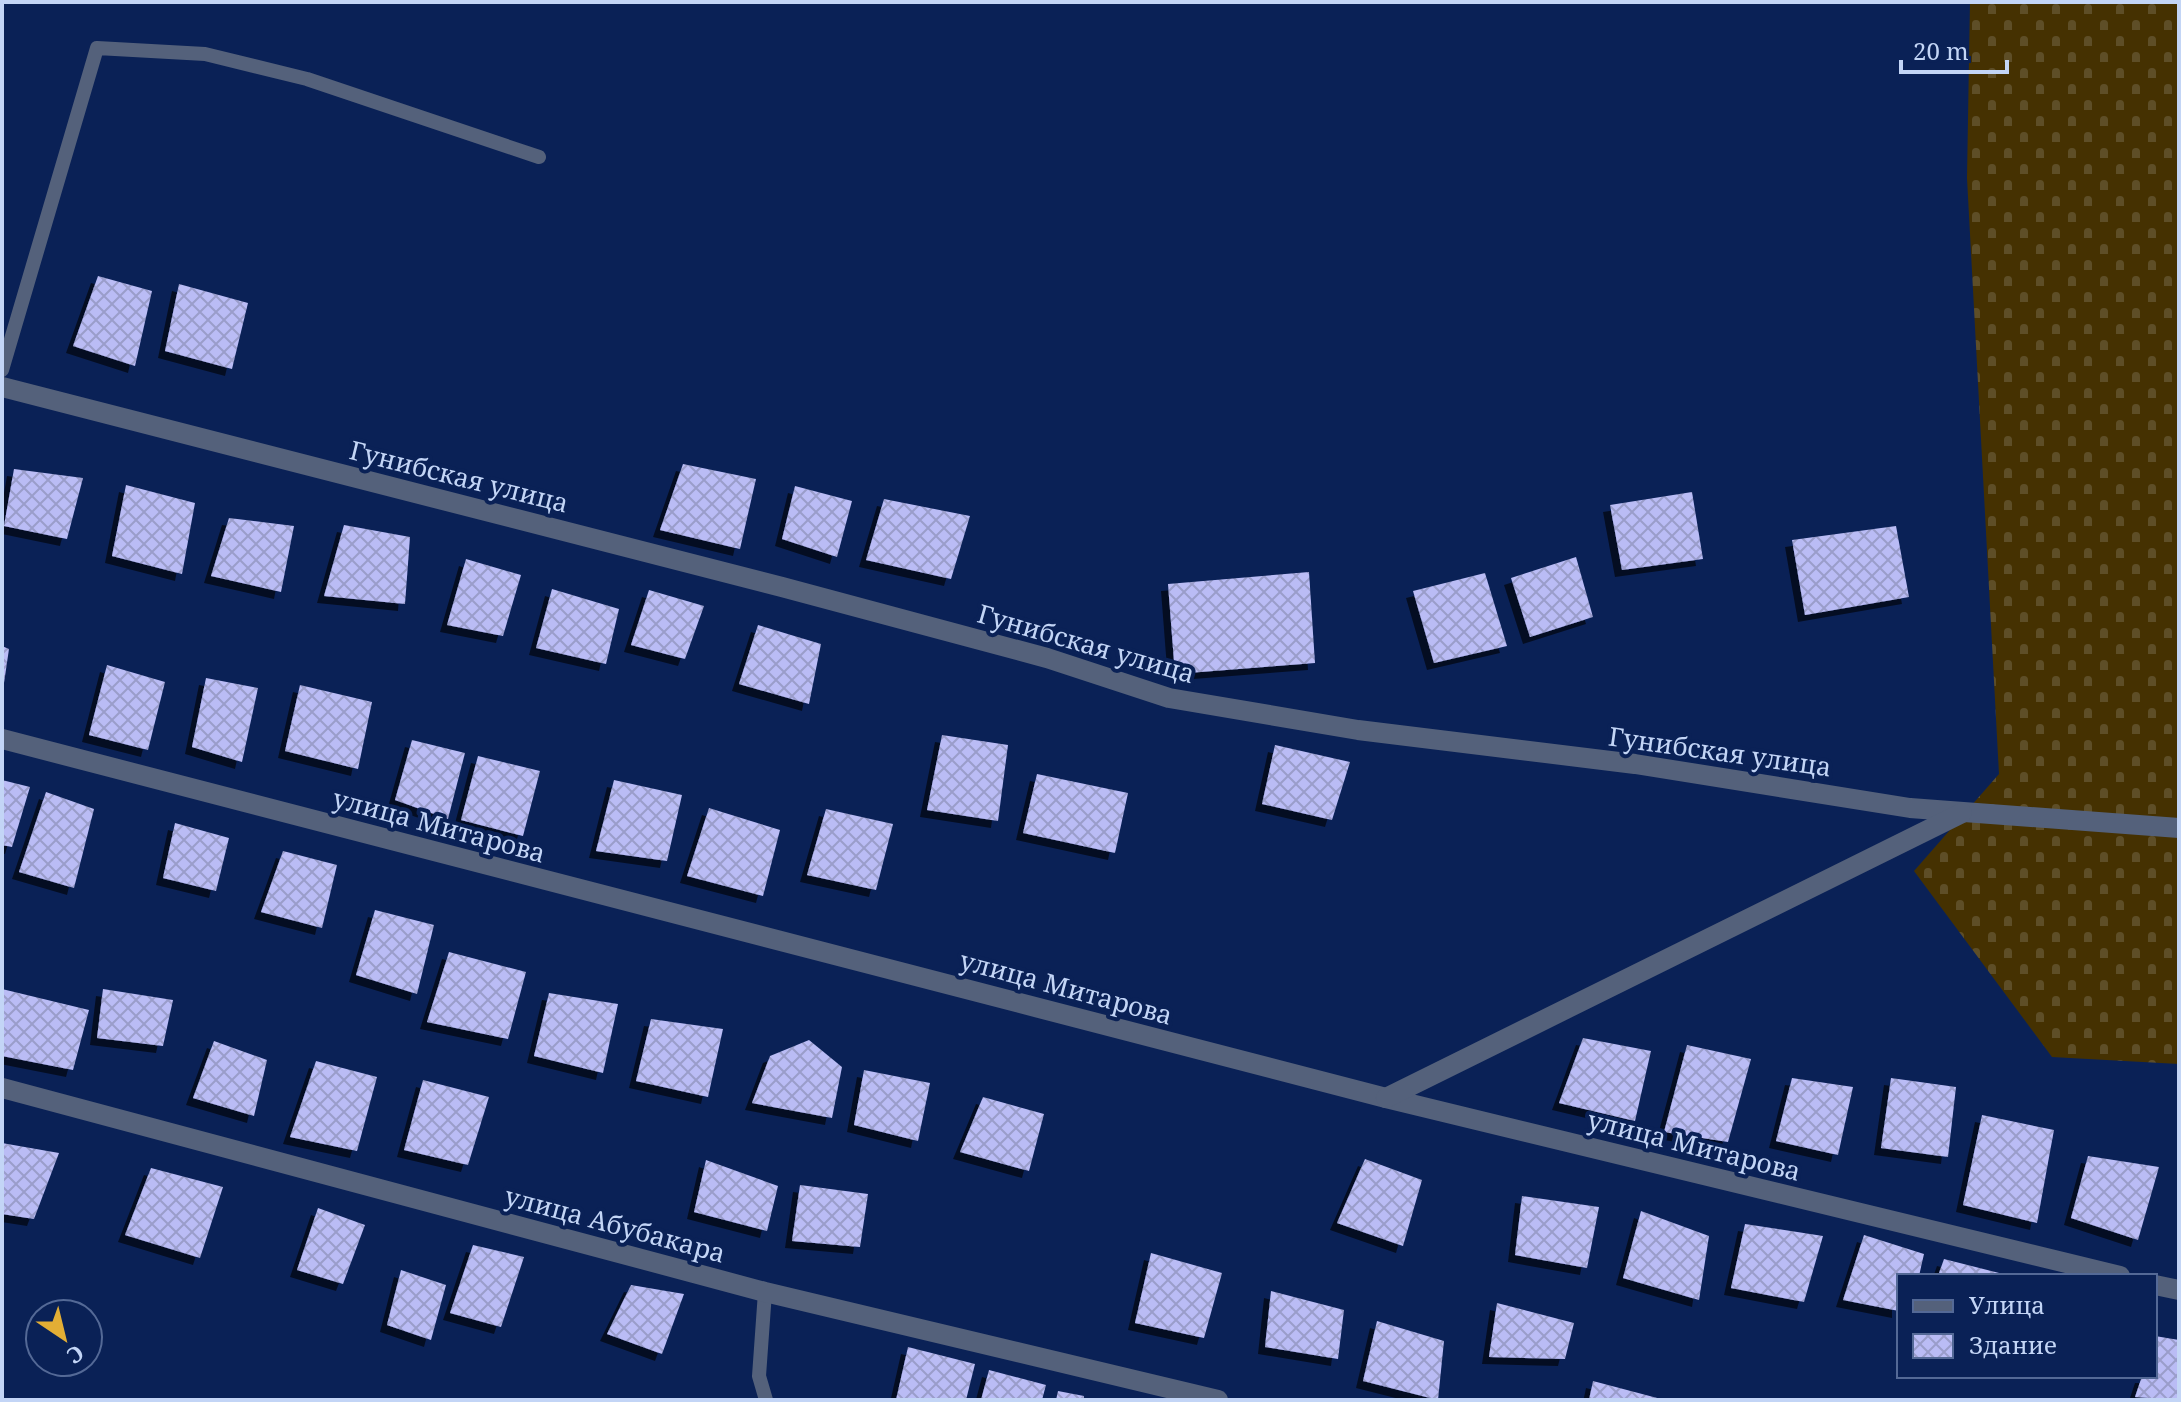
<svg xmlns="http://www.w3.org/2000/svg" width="2181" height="1402" font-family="'Noto Serif',serif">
<defs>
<pattern id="cemetery-stones" width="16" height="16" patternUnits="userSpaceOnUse" patternTransform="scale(2)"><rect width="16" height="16" fill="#453101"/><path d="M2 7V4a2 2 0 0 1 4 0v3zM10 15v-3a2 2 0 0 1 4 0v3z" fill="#5e4e27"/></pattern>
<pattern id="building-cross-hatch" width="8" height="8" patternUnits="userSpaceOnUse" patternTransform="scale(2)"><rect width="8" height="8" fill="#babcf5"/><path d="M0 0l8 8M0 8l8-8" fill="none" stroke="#9a9dca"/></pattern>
<filter id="shadow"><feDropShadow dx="-7" dy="7" stdDeviation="0" flood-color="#0009"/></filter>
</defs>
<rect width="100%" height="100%" fill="#0a2156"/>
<path fill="url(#cemetery-stones)" d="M1970 2H2179V1064L2052 1057 1914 871 1999 774 1967 178Z"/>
<g fill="url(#building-cross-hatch)" filter="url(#shadow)">
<path d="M98 276 152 291 135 366 73 346Z"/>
<path d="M179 284 248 303 232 369 165 351Z"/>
<path d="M683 464 756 479 740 549 660 530Z"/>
<path d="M14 469 83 478 67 539 4 526Z"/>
<path d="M126 485 195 503 182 574 112 556Z"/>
<path d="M795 486 852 501 837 557 782 539Z"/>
<path d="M1692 492 1703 559 1622 570 1610 505Z"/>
<path d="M884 499 970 516 951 579 866 560Z"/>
<path d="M229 518 294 526 281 592 211 576Z"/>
<path d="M344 525 410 537 405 604 324 596Z"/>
<path d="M1896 526 1909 597 1805 615 1792 540Z"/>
<path d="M1576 557 1593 617 1530 637 1511 578Z"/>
<path d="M466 559 521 575 503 636 447 625Z"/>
<path d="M1309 572 1315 663 1175 674 1168 584Z"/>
<path d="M1485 573 1507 646 1434 663 1413 591Z"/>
<path d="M552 589 619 609 606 664 536 648Z"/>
<path d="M649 590 704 606 685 659 631 645Z"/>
<path d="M758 625 821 644 809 704 739 684Z"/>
<path d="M2 646 9 649 4 683H2Z"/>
<path d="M107 665 165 682 148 750 89 735Z"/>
<path d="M206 678 258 688 242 762 192 747Z"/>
<path d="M300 685 372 702 358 769 285 751Z"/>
<path d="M942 735 1008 745 998 821 927 810Z"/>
<path d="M412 740 465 753 448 819 395 800Z"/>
<path d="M1275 745 1350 762 1332 820 1262 804Z"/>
<path d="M478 756 540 771 523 836 461 820Z"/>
<path d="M1037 774 1128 793 1115 853 1023 833Z"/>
<path d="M2 780 30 787 12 847 2 845Z"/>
<path d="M614 780 682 795 667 861 596 851Z"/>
<path d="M46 792 94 809 74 888 19 872Z"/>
<path d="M709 808 780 830 763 896 687 876Z"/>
<path d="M826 809 893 824 876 890 807 875Z"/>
<path d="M175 823 229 838 216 891 163 878Z"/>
<path d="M283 851 337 865 322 928 261 912Z"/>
<path d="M375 910 434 925 417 994 356 975Z"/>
<path d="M449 952 526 972 508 1039 427 1022Z"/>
<path d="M2 989 89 1010 73 1070 2 1056Z"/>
<path d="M103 989 173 1000 163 1046 97 1038Z"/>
<path d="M549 993 618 1004 603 1073 534 1056Z"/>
<path d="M651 1019 723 1029 708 1097 636 1081Z"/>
<path d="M1583 1038 1651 1051 1635 1121 1559 1103Z"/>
<path d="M809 1040 842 1067 832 1118 752 1103 770 1056Z"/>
<path d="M214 1041 267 1060 254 1116 193 1098Z"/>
<path d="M1687 1045 1751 1059 1728 1142 1664 1132Z"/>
<path d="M316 1061 377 1077 357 1151 290 1137Z"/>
<path d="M864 1070 930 1083 918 1141 854 1125Z"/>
<path d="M1792 1078 1853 1087 1838 1155 1776 1141Z"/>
<path d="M1891 1078 1956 1087 1948 1157 1881 1148Z"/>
<path d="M423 1080 489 1097 468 1165 404 1150Z"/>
<path d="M983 1097 1044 1114 1029 1171 960 1152Z"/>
<path d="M1982 1115 2054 1130 2037 1223 1963 1205Z"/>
<path d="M2 1143 59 1153 34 1219 2 1214Z"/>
<path d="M2088 1156 2159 1167 2138 1240 2071 1218Z"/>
<path d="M1365 1159 1422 1180 1403 1246 1337 1223Z"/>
<path d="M706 1160 778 1186 767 1231 694 1212Z"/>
<path d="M151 1168 223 1187 200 1258 125 1235Z"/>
<path d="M800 1185 868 1194 860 1247 792 1241Z"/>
<path d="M1522 1196 1599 1207 1587 1268 1515 1255Z"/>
<path d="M318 1208 365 1225 343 1284 297 1270Z"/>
<path d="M1641 1211 1709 1236 1699 1300 1623 1278Z"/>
<path d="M1745 1224 1823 1236 1804 1302 1731 1288Z"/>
<path d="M1864 1235 1924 1254 1919 1276H1899V1311L1843 1300Z"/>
<path d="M473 1245 524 1257 501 1327 450 1313Z"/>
<path d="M1151 1253 1222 1273 1204 1338 1135 1323Z"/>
<path d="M1944 1259 2007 1275V1276H1938Z"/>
<path d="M401 1270 446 1285 431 1340 387 1325Z"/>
<path d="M631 1285 684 1294 662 1354 607 1334Z"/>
<path d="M1271 1291 1344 1310 1338 1359 1265 1347Z"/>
<path d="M1497 1303 1574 1323 1565 1359 1489 1357Z"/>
<path d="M1377 1321 1444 1341 1438 1400 1363 1381Z"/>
<path d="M2155 1336 2179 1340V1400L2135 1397 2142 1376H2155Z"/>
<path d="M908 1347 975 1364 966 1400H896Z"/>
<path d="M989 1370 1046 1385 1042 1400H981Z"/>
<path d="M1593 1381 1661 1399V1400H1589Z"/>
<path d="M1058 1391 1084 1396V1400H1056Z"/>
</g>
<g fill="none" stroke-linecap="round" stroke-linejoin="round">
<g stroke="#54617b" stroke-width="14">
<path d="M2 370 97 48 205 54 307 79 539 157"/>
<path d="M765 1292 759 1376 766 1400"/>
</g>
<g stroke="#54617b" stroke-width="20">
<path d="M2 387 782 587 1047 658 1169 698 1358 730 1635 764 1910 808 2179 828"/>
<path d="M2 739 1386 1098 2120 1276"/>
<path d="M2 1088 765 1292 1218 1400"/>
<path d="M1386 1098 1962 813"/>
<path d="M2155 1285 2179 1290"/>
</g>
</g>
<g text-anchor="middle" stroke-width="8" stroke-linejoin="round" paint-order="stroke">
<g font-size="26" fill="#c3d5f6" stroke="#0a2156">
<text transform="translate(459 477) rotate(14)" y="9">Гунибская улица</text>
<text transform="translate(1086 644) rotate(16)" y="9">Гунибская улица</text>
<text transform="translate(1720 752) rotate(8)" y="9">Гунибская улица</text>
<text transform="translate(439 826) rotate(15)" y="9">улица Митарова</text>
<text transform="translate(1066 988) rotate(15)" y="9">улица Митарова</text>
<text transform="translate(1694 1146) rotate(14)" y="9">улица Митарова</text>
<text transform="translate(615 1225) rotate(15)" y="9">улица Абубакара</text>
</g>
</g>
<rect width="2181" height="1402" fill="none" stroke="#c3d5f6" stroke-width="8"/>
<rect x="1897" y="1274" width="260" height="104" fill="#0a2156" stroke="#546996" stroke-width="2"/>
<rect x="1913" y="1300" width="40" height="12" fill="#54617b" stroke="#546996" stroke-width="2"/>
<text x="1969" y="1314" font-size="24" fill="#c3d5f6">Улица</text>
<rect x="1913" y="1334" width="40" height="24" fill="url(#building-cross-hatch)" stroke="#546996" stroke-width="2"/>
<text x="1969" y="1354" font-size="24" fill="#c3d5f6">Здание</text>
<g transform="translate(64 1338) rotate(145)"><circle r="38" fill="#0a2156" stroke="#546996" stroke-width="2"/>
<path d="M0-6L14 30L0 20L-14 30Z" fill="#e3ae35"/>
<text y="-12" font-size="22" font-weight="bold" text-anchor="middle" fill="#c3d5f6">С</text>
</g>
<path d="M1901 60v12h106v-12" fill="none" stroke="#c3d5f6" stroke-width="4"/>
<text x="1913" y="60" font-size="24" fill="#c3d5f6" stroke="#0a2156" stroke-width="6" paint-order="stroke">20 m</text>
</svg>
